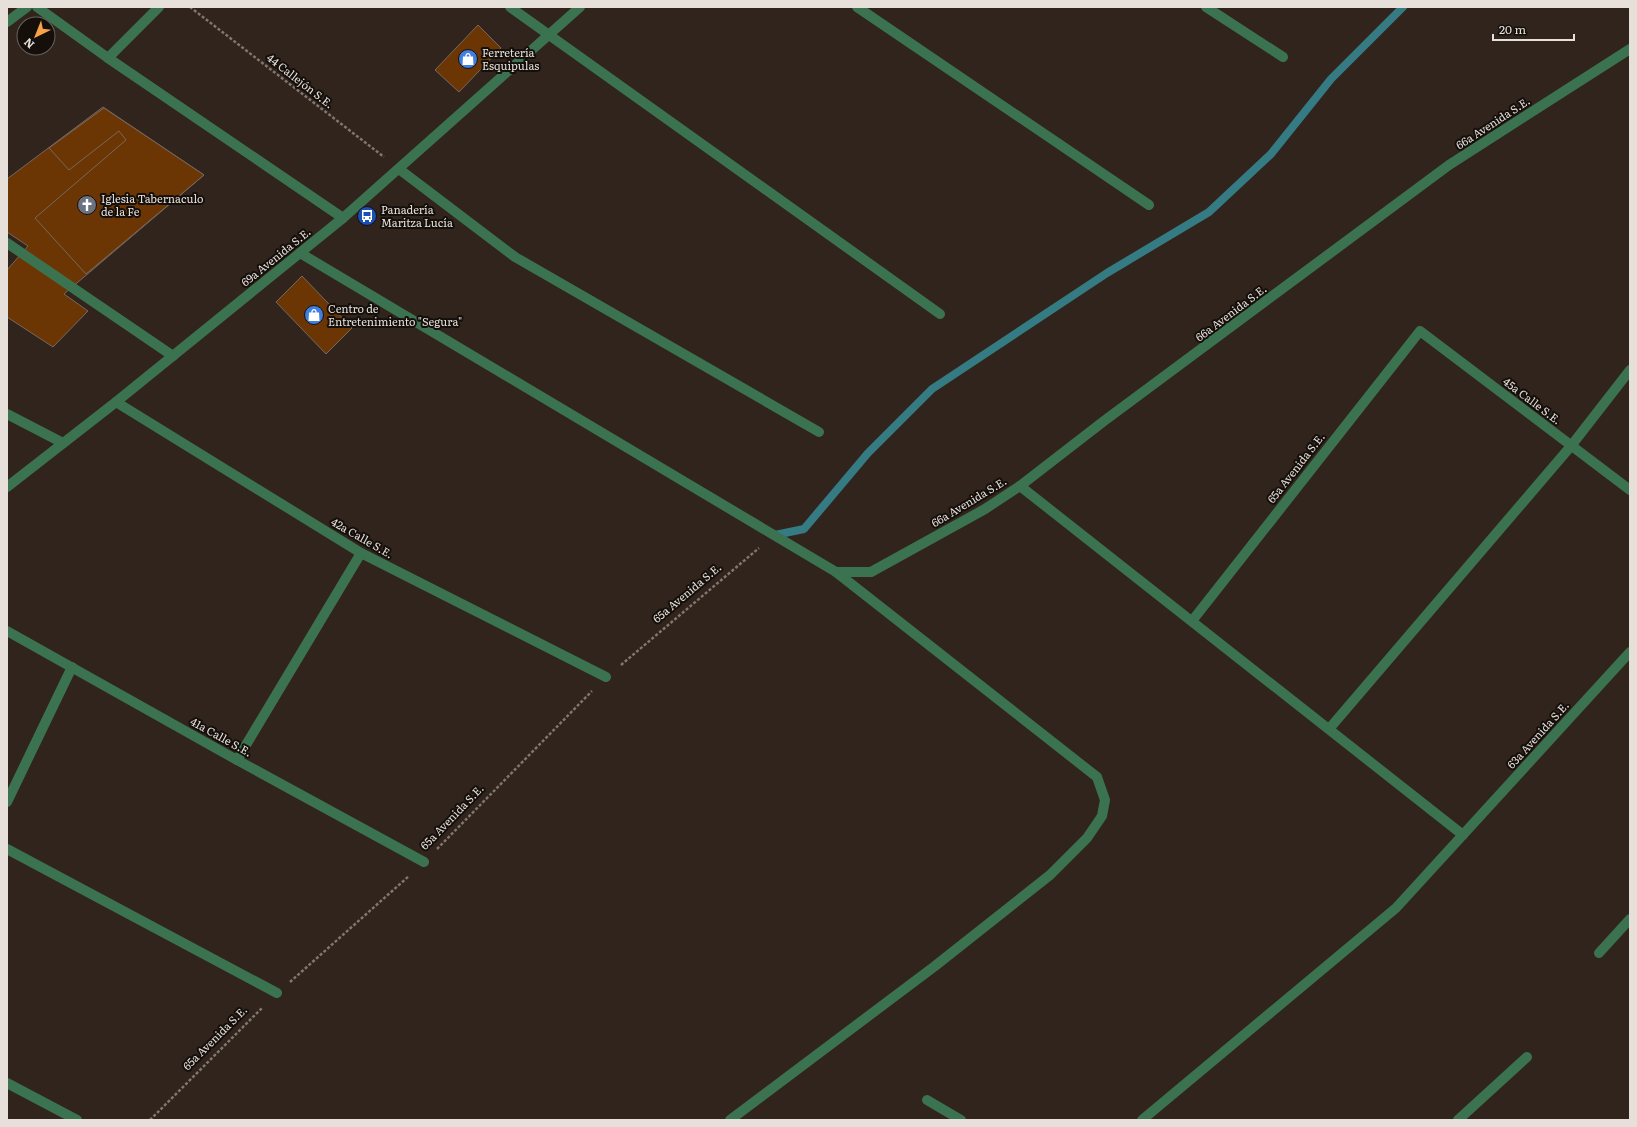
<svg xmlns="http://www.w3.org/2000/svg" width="1637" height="1127" font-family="Literata,serif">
<rect width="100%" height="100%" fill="#30241c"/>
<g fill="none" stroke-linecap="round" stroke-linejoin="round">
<path stroke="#357b84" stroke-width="8" d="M775 535 804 529 868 453 932 389 1107 273 1209 212 1271 154 1331 79 1403 7"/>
</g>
<g fill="#6c3604" stroke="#76685f">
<path d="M478 25 501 48 459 92 435 70Z"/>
<path d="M103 107 204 175 64 294 88 311 53 347 7 317V270L28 246 7 232V179Z"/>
<path d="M104 108 204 175 86 274 35 218 126 140 119 131 69 170 49 148Z"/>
<path d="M302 276 352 328 326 354 276 302Z"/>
</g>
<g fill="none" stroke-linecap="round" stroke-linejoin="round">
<g stroke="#817670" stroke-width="2.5" stroke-dasharray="3 2" stroke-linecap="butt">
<path d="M190 7 384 157"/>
<path d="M621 665 759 548"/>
<path d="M437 849 592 691"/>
<path d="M290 982 409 876"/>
<path d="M150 1120 263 1007"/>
</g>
<g stroke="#3b7351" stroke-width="10">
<path d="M37 7 108 58 343 218"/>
<path d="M510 7 940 314"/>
<path d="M857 7 1149 205"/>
<path d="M1206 7 1283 57"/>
<path d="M7 22 27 7"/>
<path d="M108 58 159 7"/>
<path d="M399 169 515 257 819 432"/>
<path d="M7 243 173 356"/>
<path d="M300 253 836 572 1097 777 1105 800 1102 816 1087 838 1050 875 935 966 730 1120"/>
<path d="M116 402 361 553 606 677"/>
<path d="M7 414 63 443"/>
<path d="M1020 486 1463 835"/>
<path d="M7 487 116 402 343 218 580 7"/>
<path d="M836 572H871L985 509 1020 486 1104 421 1449 165 1630 49"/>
<path d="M1192 621 1420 331 1630 490"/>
<path d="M7 631 237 760 424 862"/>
<path d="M1329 729 1571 446 1630 370"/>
<path d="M237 760 361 553"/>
<path d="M7 802 72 667"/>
<path d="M7 849 277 993"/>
<path d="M1599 953 1630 919"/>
<path d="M7 1083 77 1120"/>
<path d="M927 1100 961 1120"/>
<path d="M1142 1120 1396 908 1630 652"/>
<path d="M1458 1120 1527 1057"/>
</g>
</g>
<defs>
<g id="shop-disc" transform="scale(1)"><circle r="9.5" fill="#3f7fe0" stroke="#140f0b"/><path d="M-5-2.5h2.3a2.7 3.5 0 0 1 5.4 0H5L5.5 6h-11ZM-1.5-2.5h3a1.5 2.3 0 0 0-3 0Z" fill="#fff"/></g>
<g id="church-disc" transform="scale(1)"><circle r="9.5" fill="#6b7280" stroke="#140f0b"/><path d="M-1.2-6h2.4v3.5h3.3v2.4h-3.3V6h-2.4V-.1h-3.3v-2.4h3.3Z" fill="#fff"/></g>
<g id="bus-disc" transform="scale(1)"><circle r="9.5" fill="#1a4fb4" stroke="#140f0b"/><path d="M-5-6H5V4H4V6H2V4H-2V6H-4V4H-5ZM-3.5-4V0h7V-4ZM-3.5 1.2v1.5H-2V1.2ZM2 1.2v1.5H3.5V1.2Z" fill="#fff"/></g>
</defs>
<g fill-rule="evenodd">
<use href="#shop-disc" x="468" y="59"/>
<use href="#church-disc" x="87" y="205"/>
<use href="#bus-disc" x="367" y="216"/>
<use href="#shop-disc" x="314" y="315"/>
</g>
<g text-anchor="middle" stroke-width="4" stroke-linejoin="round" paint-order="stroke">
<g font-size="11" fill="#e7dfda" stroke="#140f0b" text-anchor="start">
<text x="482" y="57">Ferretería<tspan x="482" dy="13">Esquipulas</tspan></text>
<text x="101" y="203">Iglesia Tabernaculo<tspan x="101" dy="13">de la Fe</tspan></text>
<text x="381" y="214">Panadería<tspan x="381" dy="13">Maritza Lucía</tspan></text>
<text x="328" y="313">Centro de<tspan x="328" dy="13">Entretenimiento "Segura"</tspan></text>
</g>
<g font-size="11" fill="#e7dfda" stroke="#140f0b">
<text transform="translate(300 81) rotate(38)" y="4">44 Callejón S.E.</text>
<text transform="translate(1493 123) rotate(-33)" y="4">66a Avenida S.E.</text>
<text transform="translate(276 257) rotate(-39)" y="4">69a Avenida S.E.</text>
<text transform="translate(1231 313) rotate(-37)" y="4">66a Avenida S.E.</text>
<text transform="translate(1532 401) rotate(37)" y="4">45a Calle S.E.</text>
<text transform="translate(1296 468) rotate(-52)" y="4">65a Avenida S.E.</text>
<text transform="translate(969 502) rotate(-31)" y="4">66a Avenida S.E.</text>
<text transform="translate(362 538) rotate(30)" y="4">42a Calle S.E.</text>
<text transform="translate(687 593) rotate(-40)" y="4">65a Avenida S.E.</text>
<text transform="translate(1538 735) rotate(-48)" y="4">63a Avenida S.E.</text>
<text transform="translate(221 737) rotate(29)" y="4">41a Calle S.E.</text>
<text transform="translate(452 817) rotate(-46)" y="4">65a Avenida S.E.</text>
<text transform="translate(215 1038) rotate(-45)" y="4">65a Avenida S.E.</text>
</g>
</g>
<rect width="1637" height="1127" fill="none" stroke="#e7dfda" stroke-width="16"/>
<g transform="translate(36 36) rotate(223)"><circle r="19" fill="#140f0b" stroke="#68625e"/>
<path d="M0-3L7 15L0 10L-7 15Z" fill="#f7a149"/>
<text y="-6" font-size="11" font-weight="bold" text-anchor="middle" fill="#e7dfda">N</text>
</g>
<path d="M1493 34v6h81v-6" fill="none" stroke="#e7dfda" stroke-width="2"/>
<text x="1499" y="34" font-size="12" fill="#e7dfda" stroke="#140f0b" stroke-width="3" paint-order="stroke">20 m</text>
</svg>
